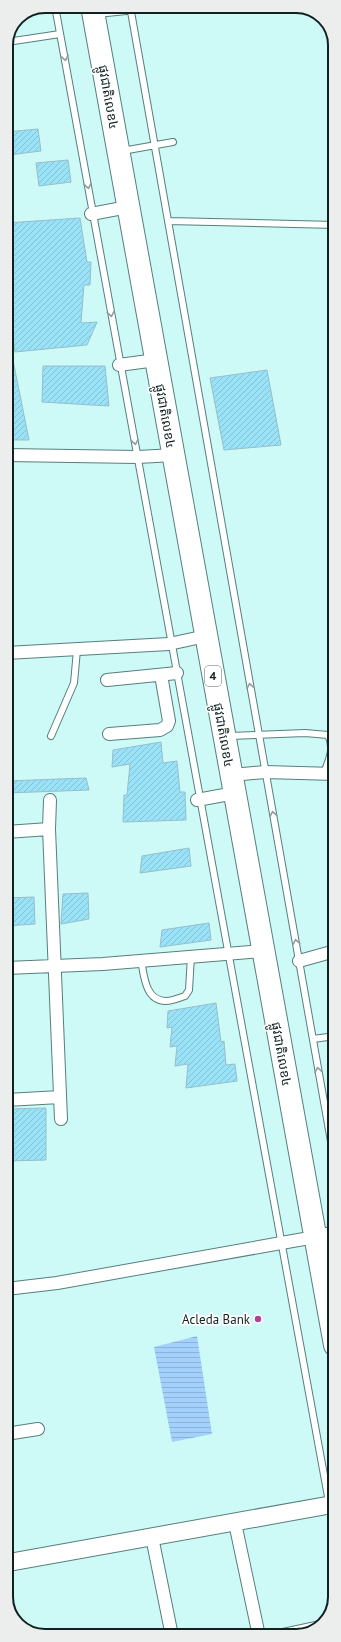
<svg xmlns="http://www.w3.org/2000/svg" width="341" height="1642" viewBox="0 0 341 1642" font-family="'PT Sans','Noto Sans Khmer',sans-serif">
	<defs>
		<pattern id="water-rules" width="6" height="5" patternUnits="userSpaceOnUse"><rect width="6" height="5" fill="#a4d0fc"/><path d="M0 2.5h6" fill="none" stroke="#8cb2d8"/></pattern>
		<pattern id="building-hatch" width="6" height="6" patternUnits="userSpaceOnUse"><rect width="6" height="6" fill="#9ae2f7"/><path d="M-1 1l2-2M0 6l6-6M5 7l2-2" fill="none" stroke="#84c2d3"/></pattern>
	</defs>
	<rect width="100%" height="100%" fill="#cdfaf6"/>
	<path fill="url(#water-rules)" d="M197 1336 212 1434 172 1442 154 1347Z"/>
	<path fill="url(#building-hatch)" stroke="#97becb" d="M38 129 41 151 9 155 6 132Z
		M68 160 71 182 39 186 36 163Z
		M80 218 87 262H91L90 285H84L81 323 97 322 87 345 15 352 11 322 8 323 6 305V223Z
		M11 350 29 440H6V351Z
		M43 366H105L109 406 42 402Z
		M267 370 281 445 224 450 210 378Z
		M161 742 163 763 177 761 180 792H185L186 820 123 822 124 795H127L130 764 112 767 113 750Z
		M86 778 89 790 6 793V781Z
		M189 848 191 866 140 873 142 856Z
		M88 893 89 919 61 924 63 894Z
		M34 897 35 924 6 926V898Z
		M209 923 211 940 160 947 162 930Z
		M216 1003 221 1042 224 1041 226 1065 235 1064 237 1081 186 1088 188 1064 175 1066 177 1046 170 1047 172 1027 167 1028 168 1011Z
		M46 1108V1160L6 1161V1109Z"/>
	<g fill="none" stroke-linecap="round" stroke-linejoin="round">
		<defs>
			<path id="lane" d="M55 6 335 1535
				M130 6 335 1164
				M97 14 175 6
				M7 42 60 34
				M122 151 173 142
				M168 221 335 225
				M51 736 74 683 77 650
				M229 736 305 733 328 735C335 749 329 759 324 773
				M141 960C144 975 145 1001 166 1001 172 1001 179 998 185 996L189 990 191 956
				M313 1039 335 1036
				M264 1636 325 1623"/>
			<path id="street" d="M91 214 128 207
				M119 365 156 360
				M6 455 138 457 174 455
				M6 653 169 644 206 636
				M107 680 177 673
				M109 734 160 730 167 726 169 721 161 675
				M232 775 265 772 335 774
				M50 800 49 829 61 1119
				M197 800 235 793
				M6 832 49 829
				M299 961 335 951
				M6 968 103 964 263 951
				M6 1100 60 1097
				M6 1289 57 1283 315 1237 335 1232
				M6 1434 38 1429
				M235 1523 259 1636
				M152 1537 172 1636"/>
			<path id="secondary" d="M6 1563 335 1504"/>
			<path id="highway" d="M92 6 335 1345"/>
		</defs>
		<use href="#lane" stroke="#567f7c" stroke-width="8"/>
		<use href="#street" stroke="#567f7c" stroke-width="14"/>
		<use href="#secondary" stroke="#567f7c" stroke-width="19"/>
		<use href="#highway" stroke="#567f7c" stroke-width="24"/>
		<use href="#lane" stroke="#fff" stroke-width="6"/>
		<use href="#street" stroke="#fff" stroke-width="12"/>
		<use href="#secondary" stroke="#fff" stroke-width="17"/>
		<use href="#highway" stroke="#fff" stroke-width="22"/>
	</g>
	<defs><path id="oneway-chevron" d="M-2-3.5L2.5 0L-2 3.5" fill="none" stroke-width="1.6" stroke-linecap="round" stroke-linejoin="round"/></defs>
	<g stroke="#939b9b">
		<use href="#oneway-chevron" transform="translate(65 58) rotate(80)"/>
		<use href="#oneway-chevron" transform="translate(88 186) rotate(80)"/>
		<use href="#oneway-chevron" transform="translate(111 314) rotate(80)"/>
		<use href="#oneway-chevron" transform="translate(135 442) rotate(80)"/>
		<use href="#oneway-chevron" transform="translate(250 686) rotate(-100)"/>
		<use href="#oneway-chevron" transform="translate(273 814) rotate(-100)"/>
		<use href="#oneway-chevron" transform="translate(296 942) rotate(-100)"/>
		<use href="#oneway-chevron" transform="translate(318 1070) rotate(-100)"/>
	</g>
	<circle fill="#b33f98" stroke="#fff" stroke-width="1.5" cx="258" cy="1319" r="4"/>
	<g text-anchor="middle" stroke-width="3.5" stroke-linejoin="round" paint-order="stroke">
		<rect fill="#fff" stroke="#586463" stroke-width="1" x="205" y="666" width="16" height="20" rx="3"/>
		<g font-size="12" font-weight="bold" fill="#102120">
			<text x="213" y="680">4</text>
		</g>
		<g font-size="13" fill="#102120" stroke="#fff">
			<text transform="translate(109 97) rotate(80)" y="5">ផ្លូវជាតិលេខ៤</text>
			<text transform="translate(166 416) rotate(80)" y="5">ផ្លូវជាតិលេខ៤</text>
			<text transform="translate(224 735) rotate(80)" y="5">ផ្លូវជាតិលេខ៤</text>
			<text transform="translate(282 1054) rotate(80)" y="5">ផ្លូវជាតិលេខ៤</text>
		</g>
		<g font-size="13" fill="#102120" stroke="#fff" text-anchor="end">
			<text x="250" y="1324">Acleda Bank</text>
		</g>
	</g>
	<path d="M0 0H341V1642H0ZM45 13H296A32 32 0 0 1 328 45V1597A32 32 0 0 1 296 1629H45A32 32 0 0 1 13 1597V45A32 32 0 0 1 45 13Z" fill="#eceded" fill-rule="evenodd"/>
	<path fill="none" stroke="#102120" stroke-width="2" d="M45 13H296A32 32 0 0 1 328 45V1597A32 32 0 0 1 296 1629H45A32 32 0 0 1 13 1597V45A32 32 0 0 1 45 13Z"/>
</svg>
